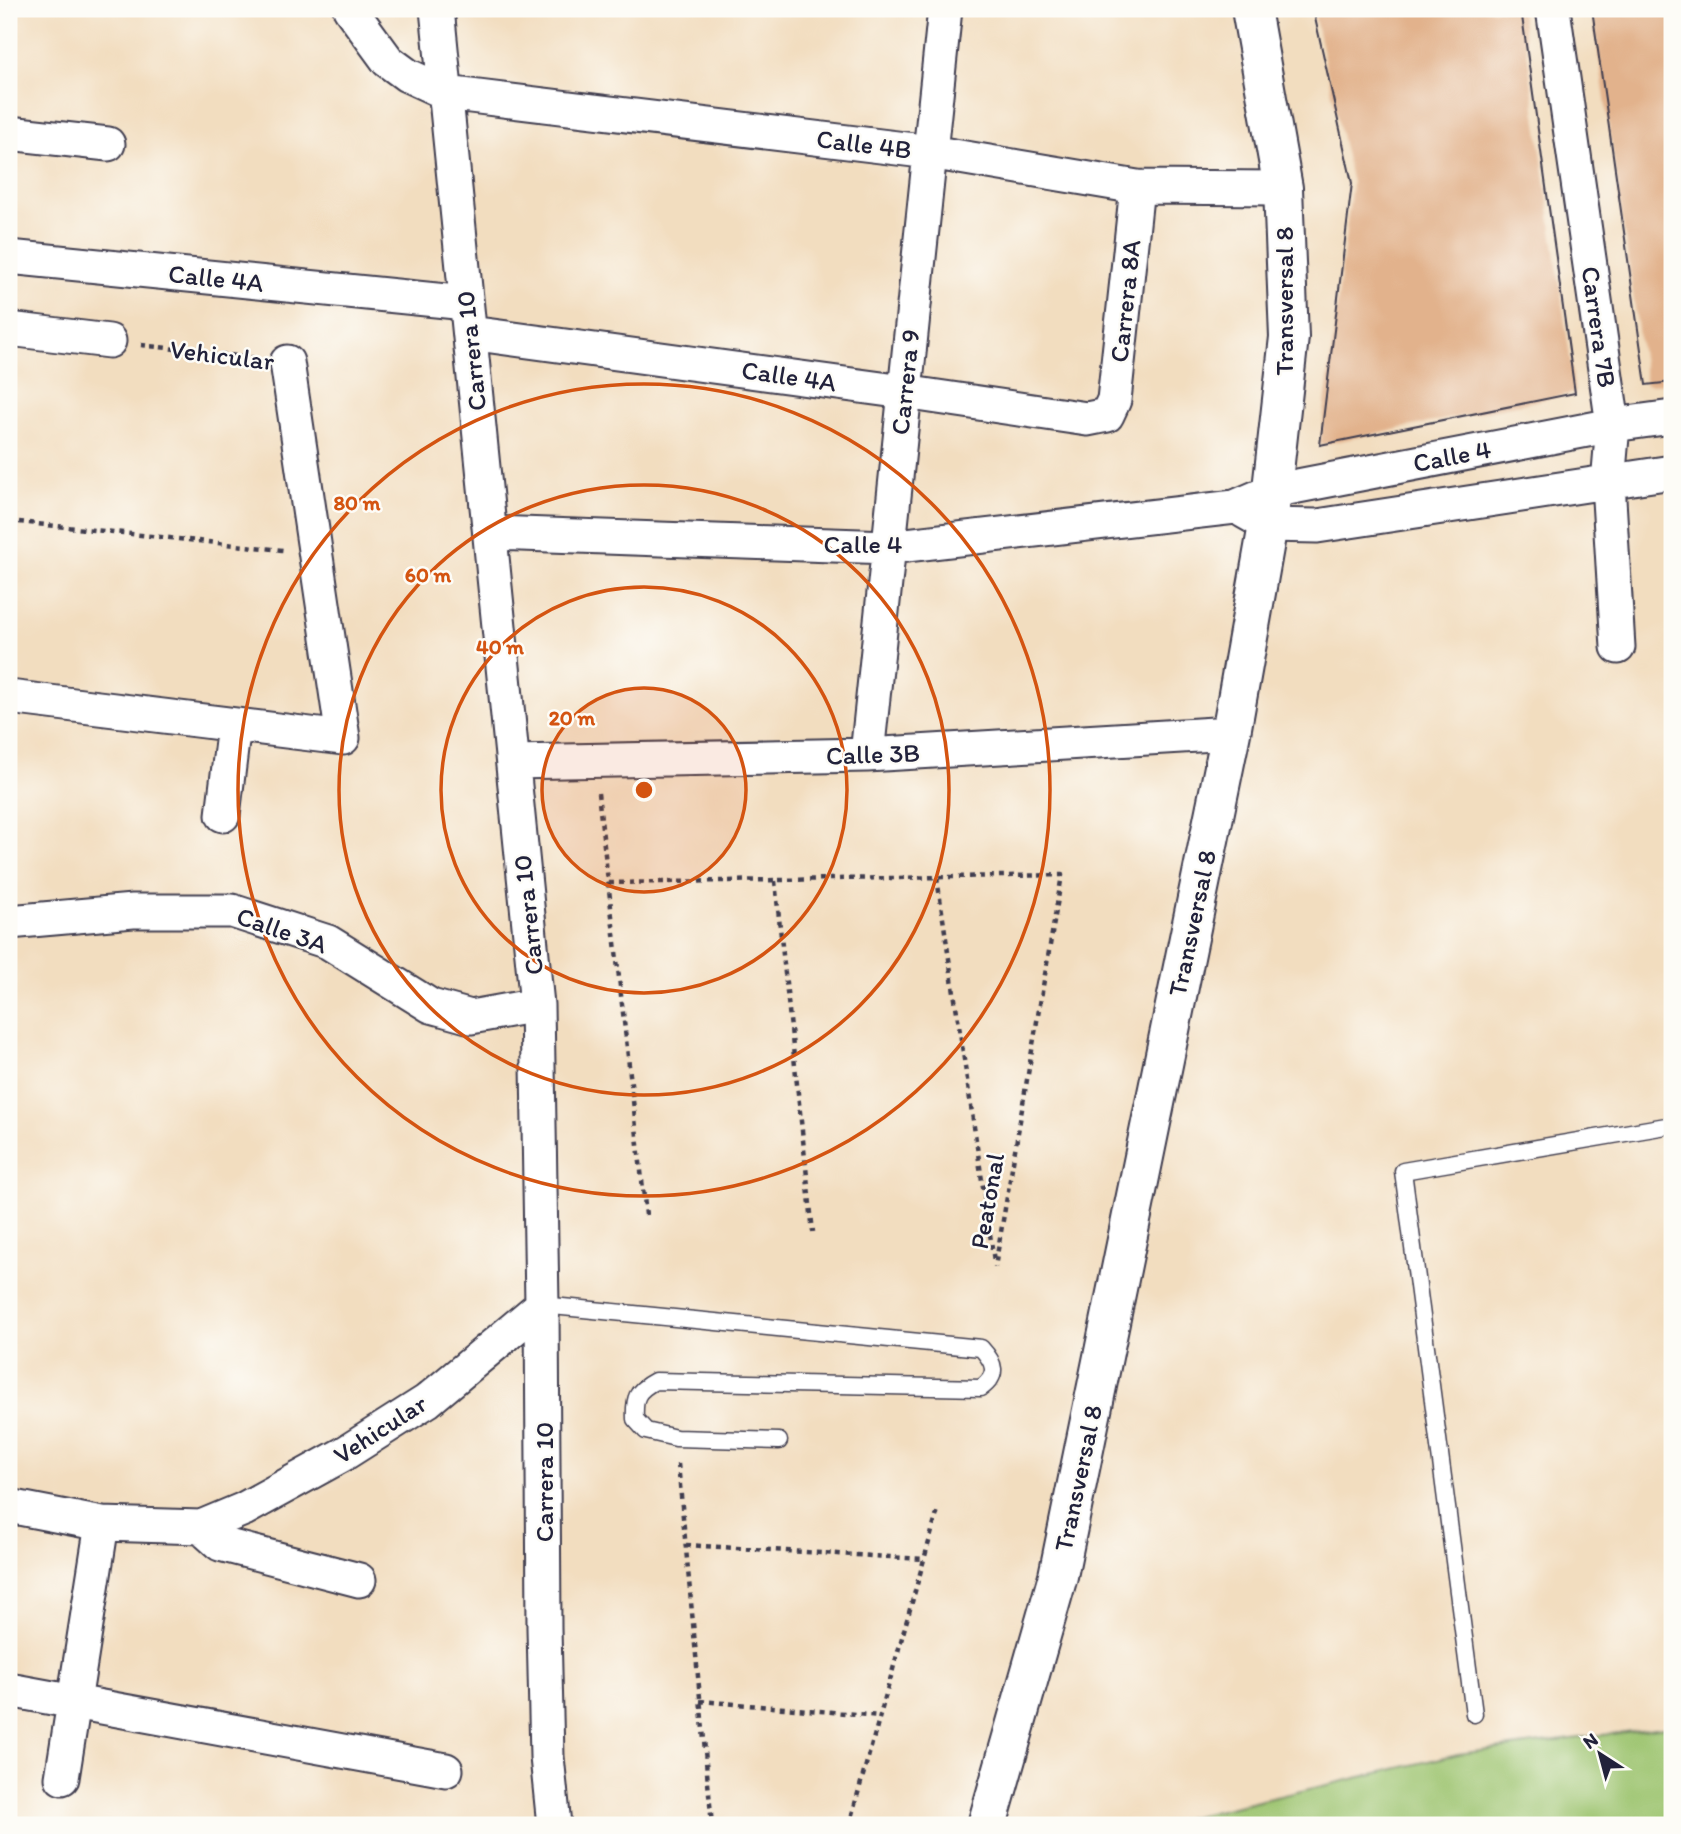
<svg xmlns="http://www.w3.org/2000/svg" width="1681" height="1834" viewBox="0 0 1681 1834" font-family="Itim,sans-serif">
	<rect width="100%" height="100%" fill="#fdfcf7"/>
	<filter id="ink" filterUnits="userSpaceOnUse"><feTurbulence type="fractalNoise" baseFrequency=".0143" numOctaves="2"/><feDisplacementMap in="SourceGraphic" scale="14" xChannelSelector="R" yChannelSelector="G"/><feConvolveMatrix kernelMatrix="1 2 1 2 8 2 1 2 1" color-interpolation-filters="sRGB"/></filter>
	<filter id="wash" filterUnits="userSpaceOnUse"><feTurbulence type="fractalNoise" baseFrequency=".00686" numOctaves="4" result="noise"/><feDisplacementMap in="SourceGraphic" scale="28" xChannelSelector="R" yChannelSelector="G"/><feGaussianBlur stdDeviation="1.57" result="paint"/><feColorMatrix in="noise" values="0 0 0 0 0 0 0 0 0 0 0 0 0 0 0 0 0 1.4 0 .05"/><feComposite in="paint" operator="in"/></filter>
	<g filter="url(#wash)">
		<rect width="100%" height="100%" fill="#f2ddbf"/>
		<path fill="#9dc470" stroke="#607356" stroke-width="2" d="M1672 1726V1825H1157L1458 1754Z"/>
		<g id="blocks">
			<path fill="#e2b28c" d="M1313 9H1521L1575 393 1320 445 1352 183Z
				M1592 9H1672V382L1646 385Z"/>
		</g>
	</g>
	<g filter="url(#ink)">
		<use href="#blocks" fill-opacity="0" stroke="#413e4f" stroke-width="2"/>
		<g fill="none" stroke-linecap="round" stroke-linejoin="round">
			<defs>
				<path id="service" d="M542 1305 981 1348C995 1363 999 1375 981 1388L655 1381C636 1391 634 1398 635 1419L646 1431 676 1438 779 1441
					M1474 1714 1403 1171 1672 1125"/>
				<path id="minor" d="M350 9 388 61 407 75 446 93 930 152 1137 187 1283 188
					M437 9 537 1005 542 1305 544 1628 547 1757 554 1825
					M1553 9 1613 425 1608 483 1618 647
					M9 133 108 144
					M9 257 466 303
					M9 329 109 341
					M470 333 904 392 1087 419 1107 415 1114 400 1137 187
					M1245 512 1268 525 1317 526 1672 472
					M490 533 889 547 1235 507 1272 491 1613 425 1672 417
					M9 697 343 738 287 362
					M867 755 945 9
					M513 762 867 755 1231 733
					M223 815 234 725
					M9 922 133 911H232L328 942 431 1006 471 1017 537 1005
					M9 1506 102 1524 201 1527 244 1509 342 1455 427 1401 542 1305
					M201 1527 220 1544 359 1580
					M9 1690 446 1770
					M62 1778 102 1524"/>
				<path id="tertiary" d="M987 1825 1058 1576 1231 733 1268 525 1289 337 1283 188 1251 9"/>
			</defs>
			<use href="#service" stroke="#413e4f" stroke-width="19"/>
			<use href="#minor" stroke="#413e4f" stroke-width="37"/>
			<use href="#tertiary" stroke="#413e4f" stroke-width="42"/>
			<path stroke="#413e4f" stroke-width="4.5" stroke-dasharray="5 5" stroke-linecap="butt" d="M141 345 254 358
				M9 521 283 550
				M598 793 646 1215
				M937 878 994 1261
				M775 881 813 1232
				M609 883 1062 875 995 1267
				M678 1464 712 1825
				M686 1545 923 1559
				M700 1701 880 1716
				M849 1825 938 1510"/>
			<use href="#service" stroke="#fff" stroke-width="16"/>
			<use href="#minor" stroke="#fff" stroke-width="33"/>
			<use href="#tertiary" stroke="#fff" stroke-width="38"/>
		</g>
	</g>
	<circle cx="644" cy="790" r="102" fill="#d45411" fill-opacity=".12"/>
	<g fill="none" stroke="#d45411" stroke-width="3.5">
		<circle cx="644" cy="790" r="102"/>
		<circle cx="644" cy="790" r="203"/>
		<circle cx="644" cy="790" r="305"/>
		<circle cx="644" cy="790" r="406"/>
	</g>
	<g text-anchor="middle" stroke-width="5" stroke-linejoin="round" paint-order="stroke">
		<g font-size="26" fill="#22223b" stroke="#fdfcf7">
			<text transform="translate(864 144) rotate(7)" y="9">Calle 4B</text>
			<text transform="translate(216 278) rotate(6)" y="9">Calle 4A</text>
			<text transform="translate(1125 301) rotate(-84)" y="9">Carrera 8A</text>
			<text transform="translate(1284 301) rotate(-90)" y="9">Transversal 8</text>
			<text transform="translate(1599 327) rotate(82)" y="9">Carrera 7B</text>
			<text transform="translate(471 351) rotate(-96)" y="9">Carrera 10</text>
			<text transform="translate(222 355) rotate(7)" y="9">Vehicular</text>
			<text transform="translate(789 376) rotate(8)" y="9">Calle 4A</text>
			<text transform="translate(905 382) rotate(-84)" y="9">Carrera 9</text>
			<text transform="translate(1452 456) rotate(-11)" y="9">Calle 4</text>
			<text x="863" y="553">Calle 4</text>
			<text transform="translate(873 754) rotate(-2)" y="9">Calle 3B</text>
			<text transform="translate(528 915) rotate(-96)" y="9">Carrera 10</text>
			<text transform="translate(1192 923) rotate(-78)" y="9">Transversal 8</text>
			<text transform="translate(282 930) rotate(19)" y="9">Calle 3A</text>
			<text transform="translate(987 1201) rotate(-80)" y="9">Peatonal</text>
			<text transform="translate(380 1429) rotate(-33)" y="9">Vehicular</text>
			<text transform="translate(1078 1478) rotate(-78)" y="9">Transversal 8</text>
			<text transform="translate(544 1482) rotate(-90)" y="9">Carrera 10</text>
		</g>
	</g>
	<circle cx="644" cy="790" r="10" fill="#d45411" stroke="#fdfcf7" stroke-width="3.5"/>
	<g font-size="21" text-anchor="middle" font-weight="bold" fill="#d45411" stroke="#fdfcf7" stroke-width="5" stroke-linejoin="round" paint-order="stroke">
		<text x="357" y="510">80 m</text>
		<text x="428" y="582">60 m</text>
		<text x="500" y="654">40 m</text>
		<text x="572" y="725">20 m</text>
	</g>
	<rect width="1681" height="1834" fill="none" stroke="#fdfcf7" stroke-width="35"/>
	<g transform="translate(1600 1754) rotate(324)" stroke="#fdfcf7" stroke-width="5" paint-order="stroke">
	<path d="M0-5L12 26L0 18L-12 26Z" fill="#22223b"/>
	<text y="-10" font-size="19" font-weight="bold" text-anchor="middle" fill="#22223b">N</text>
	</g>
</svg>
